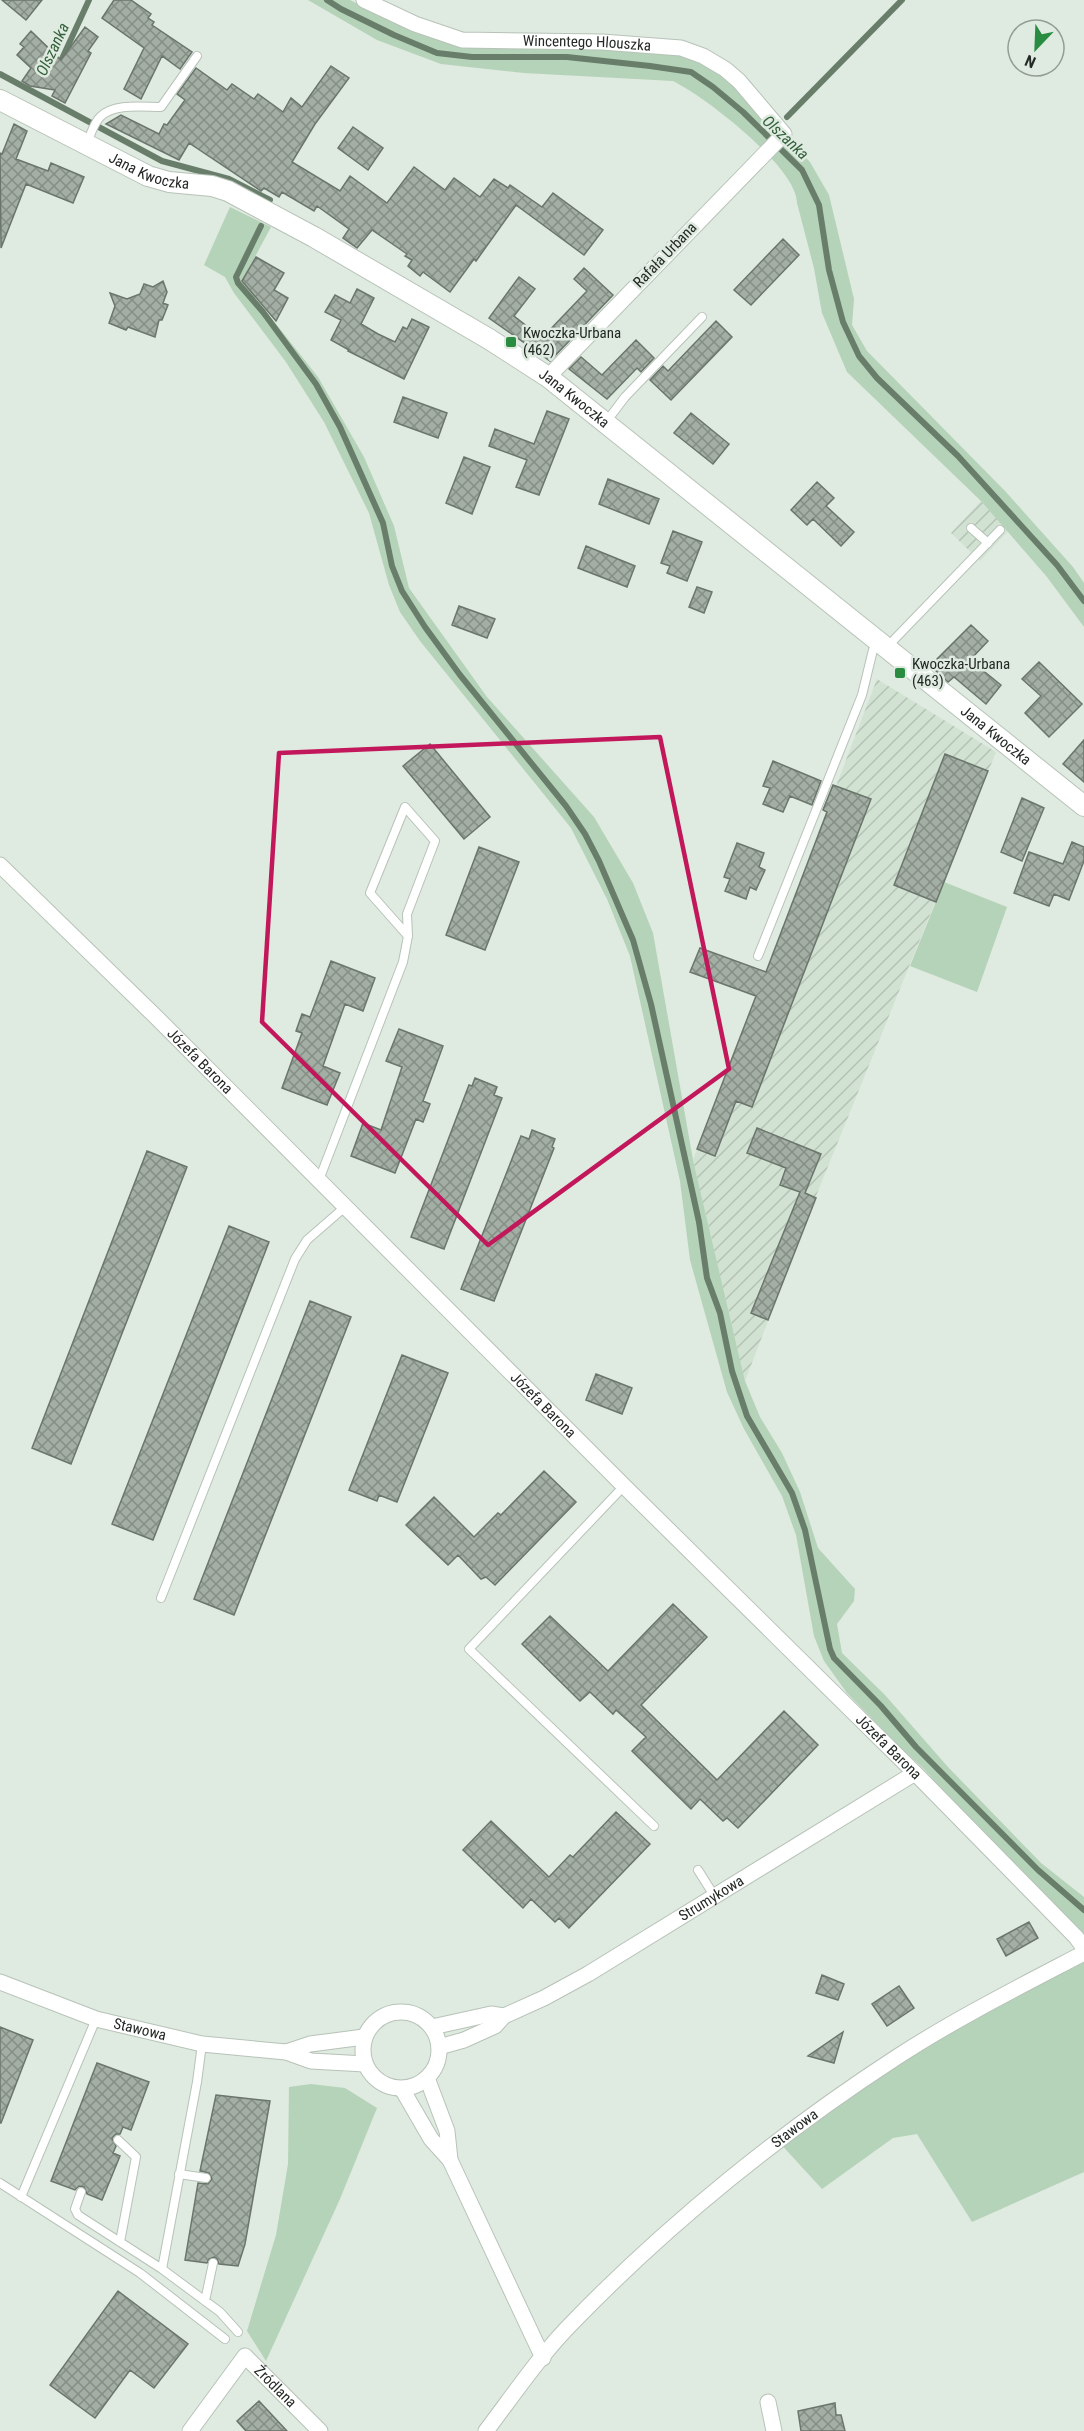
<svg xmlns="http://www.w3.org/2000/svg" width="1084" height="2431" viewBox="0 0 1084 2431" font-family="'Roboto Condensed',sans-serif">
	<defs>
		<pattern id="industrial-furrows" width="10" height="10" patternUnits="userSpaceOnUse" patternTransform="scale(1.5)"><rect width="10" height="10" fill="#d1e2d2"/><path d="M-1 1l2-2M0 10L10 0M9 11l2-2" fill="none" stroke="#b3c2b4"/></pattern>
		<pattern id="building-cross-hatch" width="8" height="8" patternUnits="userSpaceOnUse" patternTransform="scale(1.5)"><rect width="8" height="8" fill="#a3aea4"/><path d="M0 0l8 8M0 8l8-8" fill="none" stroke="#858e85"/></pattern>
	</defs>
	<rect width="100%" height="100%" fill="#dfeae0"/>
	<path fill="url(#industrial-furrows)" d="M981 501 1008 531 980 561 951 533Z
		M877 679 996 752 816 1196 745 1381 693 1160Z"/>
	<path fill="#b5d3b8" d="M308 0H350L412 31 703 56 784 134 810 162 829 195 854 299 852 325 867 351 1005 491 1073 567 1084 583V627L1047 577 981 501 847 372 822 313 814 268 797 203C797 167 704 96 673 81L524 73 441 64 377 40Z
		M230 207 271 227 242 281 318 377 364 457 394 526 409 588 487 697 594 817 633 883 653 933 693 1160 745 1381 760 1417 782 1453 800 1492 818 1548 855 1589 854 1601 837 1624 842 1653 885 1695 947 1766 1041 1863 1084 1897V1948L1007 1864 923 1768 902 1749 847 1693 824 1661 814 1636 796 1535 782 1496 744 1429 727 1392 690 1260 680 1181 630 956 607 899 571 828 420 641 400 612 389 585 369 513 324 422 286 362 234 293 225 277 204 265Z
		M944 882 1007 907 977 992 910 966Z
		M1084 1953V2172L972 2222 917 2134 893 2138 822 2189 778 2141 806 2119Z
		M311 2084 345 2088 377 2108 340 2199 266 2361 247 2331 276 2235 288 2164 289 2087Z"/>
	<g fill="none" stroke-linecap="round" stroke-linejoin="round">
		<path stroke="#687e6a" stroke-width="6" d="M327 0 341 9 394 35 437 53 472 57H567L650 66 691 72 713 87 743 112 802 170 819 205 829 270 843 322 859 356 877 378 958 456 1057 565 1084 601
			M60 63 89 0
			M0 74 162 161 229 179 270 200
			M787 117 902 0
			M261 226 236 277 238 283 263 312 316 384 340 427 383 523 392 566 402 591 425 627 460 675 566 806 585 834 599 861 633 940 651 1004 699 1222 707 1278 720 1313 732 1371 747 1416 792 1493 805 1530 830 1649 834 1658 881 1706 916 1747 1038 1870 1084 1910"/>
	</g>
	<path fill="url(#building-cross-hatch)" stroke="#6a756b" stroke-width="1.5" d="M2 0H42L26 20Z
		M114 0H131L151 14 148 18 154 22 152 25 192 52 180 69 162 56 141 99 124 89 144 48 102 18Z
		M85 27 98 37 88 51 91 53 65 103 52 96 55 90 30 86 22 81 31 68 17 55 24 47 20 44 31 31 61 60Z
		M331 66 349 78 315 124 292 162 340 191 350 176 387 203 414 167 445 190 454 178 480 197 494 179 508 188 510 185 542 207 553 193 603 230 584 255 516 205 476 261 474 259 450 292 423 272 420 276 408 266 412 260 405 256 407 254 372 230 357 248 343 238 349 229 317 206 314 211 282 192 279 197 264 188 261 191 189 143 179 160 106 124 121 115 159 134 164 124 167 125 185 100 177 94 196 68 227 90 232 84 254 99 258 94 283 112 291 98 302 107Z
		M14 124 27 131 16 159 48 171 51 163 84 177 73 203 26 184 1 248 0 153 2 154Z
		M353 127 383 148 368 170 338 148Z
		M783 239 799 255 751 305 734 290Z
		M256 257 284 273 274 290 288 298 276 321 242 281Z
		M584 268 613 295 550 361 489 318 519 277 535 289 514 316 542 338 587 291 574 279Z
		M163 281 167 292 163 303 168 305 162 320H159L155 337 128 327 126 330 109 323 115 306 110 293 127 299 140 294 144 284 153 287Z
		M357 289 374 298 361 324 378 334 395 342 403 327 407 329 412 319 429 327 404 379 348 351 349 350 331 340 341 320 325 312 335 295 350 303Z
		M716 321 732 337 671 400 650 380 663 366 668 371Z
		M636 340 654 358 641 372 637 368 607 399 569 369 581 357 602 375Z
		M403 397 447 413 438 438 394 422Z
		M547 411 569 419 539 495 516 487 527 460 489 446 495 429 534 444Z
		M691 413 729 444 713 464 674 433Z
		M464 457 490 467 472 514 446 503Z
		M608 479 659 499 649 524 599 504Z
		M817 482 834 498 826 506 854 532 841 546 813 519 807 525 791 510Z
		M673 531 702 542 687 581 667 573 670 566 661 563Z
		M586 546 635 566 627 587 578 568Z
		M697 587 712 592 704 613 689 607Z
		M459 606 495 619 487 638 452 625Z
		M971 625 988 641 970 660 1001 685 986 704 954 677 948 682 935 670 941 663 937 659Z
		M1039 662 1082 704 1049 737 1025 713 1041 696 1022 679Z
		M1084 740V782L1063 764Z
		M430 744 490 817 464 839 403 766Z
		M945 754 988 771 936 902 894 885Z
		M773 761 821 781 812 805 790 796 783 812 763 804 770 788 763 786Z
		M833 785 871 799 752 1107 736 1101 715 1156 697 1149 756 996 690 972 700 948 766 972 827 812 823 810Z
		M1022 798 1044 808 1022 861 1001 852Z
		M1072 842 1084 847V861L1069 900 1054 894 1049 906 1014 893 1029 852 1063 864Z
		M737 843 764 853 759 867 765 870 756 890 750 887 746 899 725 891 730 879 724 877Z
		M479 847 519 862 485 950 446 935Z
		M331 961 375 978 363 1011 345 1004 323 1066 340 1073 327 1105 282 1088 302 1033 296 1031 302 1014 310 1017Z
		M399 1029 443 1046 423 1101 430 1104 423 1122 416 1119 395 1173 351 1156 363 1123 381 1130 402 1067 386 1061Z
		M475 1078 497 1087 494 1095 502 1098 444 1249 411 1237 469 1085 472 1086Z
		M757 1128 821 1154 805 1193 816 1198 768 1320 751 1313 800 1192 780 1185 786 1168 747 1153Z
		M532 1130 555 1139 552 1147 554 1148 494 1301 461 1289 521 1136 529 1139Z
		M147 1151 187 1167 71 1464 32 1448Z
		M229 1226 269 1242 153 1540 112 1524Z
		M310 1301 351 1317 234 1615 194 1599Z
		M402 1355 448 1373 397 1502 379 1495 377 1501 349 1490Z
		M596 1374 632 1388 622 1414 586 1400Z
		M544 1471 576 1502 495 1585 486 1577 481 1579 458 1555 448 1565 406 1525 434 1497 474 1537 498 1513 501 1515Z
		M673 1604 707 1637 641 1705 717 1780 784 1711 818 1745 738 1828 727 1818 723 1821 700 1799 691 1809 632 1751 646 1737 616 1710 613 1714 590 1692 580 1701 522 1644 550 1616 608 1671Z
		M616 1812 650 1844 569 1928 559 1918 555 1922 531 1899 523 1908 463 1850 491 1821 549 1877 570 1855 573 1857Z
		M1029 1922 1038 1938 1006 1956 997 1939Z
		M822 1975 844 1984 838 2000 816 1993Z
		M899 1986 914 2008 887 2026 872 2004Z
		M0 2027 33 2040 1 2123H0Z
		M843 2032 834 2063 808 2056Z
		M97 2063 149 2082 131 2130 123 2127 120 2134H116L112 2138 116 2146 113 2153 120 2156 102 2200 87 2194 84 2187 79 2186 75 2190 51 2181Z
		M216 2095 270 2101 245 2244 238 2266 219 2264 217 2259 214 2257 209 2259 207 2263 185 2260 198 2183 208 2184 212 2179 209 2173 200 2171Z
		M118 2291 188 2344 154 2388 130 2370 95 2418 50 2385Z
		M259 2401 287 2431H246L237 2421Z
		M835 2403 836 2415H841L845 2431H801L798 2411Z"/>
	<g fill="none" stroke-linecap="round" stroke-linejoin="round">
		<defs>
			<path id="service" d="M87 143C90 136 94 123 100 117 114 103 142 107 161 107L197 56
				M606 422 625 397 702 317
				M971 528 988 543
				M886 648 1000 530
				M758 956 862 695 873 650 878 643
				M319 1180 403 962 408 936 407 914 435 841 405 807 370 893 408 936
				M624 1486 469 1649 654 1826
				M161 1598 295 1259 307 1240 345 1207
				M698 1870 715 1897
				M202 2044 197 2082 162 2269 220 2312 238 2332
				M118 2140 136 2157 120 2242
				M179 2174 206 2178
				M0 2183 140 2273 225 2339
				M81 2192 75 2209 78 2215 162 2269
				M21 2197 96 2019
				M205 2301 213 2263"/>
			<g id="minor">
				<path id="s1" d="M364 0 415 24 462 40 602 42 681 48 703 56 725 69 739 81 784 134 548 377"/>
				<path id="s2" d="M0 865 153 1014 624 1486 915 1773 1076 1937 1084 1948"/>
				<path id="s3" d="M0 1982 96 2019 202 2044 286 2052 311 2061 365 2064"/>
				<circle cx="401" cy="2050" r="38"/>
				<path d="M432 2027 491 2014 504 2016"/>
				<path id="s4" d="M439 2047 464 2040 495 2026 504 2016 544 1998 588 1974 915 1773"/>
				<path d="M286 2052 310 2044 364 2037"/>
				<path d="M427 2078 447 2131 450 2160"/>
				<path d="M402 2089 431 2139 450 2160 543 2358"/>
				<path d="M768 2402 774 2431"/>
				<path id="s5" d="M190 2431 245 2356 320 2431"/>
				<path id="s6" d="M486 2431C514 2394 541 2354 574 2321 669 2223 783 2131 897 2057 957 2018 1021 1986 1084 1953"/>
			</g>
			<g id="tertiary">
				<path id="s7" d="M0 100 148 176 169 182 212 186 228 191 314 237 489 339 548 377 1084 806"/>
			</g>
		</defs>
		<use href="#service" stroke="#b7c3b8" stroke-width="10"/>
		<use href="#minor" stroke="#b7c3b8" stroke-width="17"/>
		<use href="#tertiary" stroke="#b7c3b8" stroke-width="22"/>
		<use href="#service" stroke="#fff" stroke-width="8"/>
		<use href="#minor" stroke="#fff" stroke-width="15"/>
		<use href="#tertiary" stroke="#fff" stroke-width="20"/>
	</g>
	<path fill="none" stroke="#c2185b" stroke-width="4.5" stroke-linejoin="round" d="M660 737 729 1069 488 1245 262 1022 279 753Z"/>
	<g fill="#298c41" stroke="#dfeae0" stroke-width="2">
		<rect x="505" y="336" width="12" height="12" rx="3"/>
		<rect x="894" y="667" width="12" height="12" rx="3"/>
	</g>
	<g text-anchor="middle" stroke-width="5" stroke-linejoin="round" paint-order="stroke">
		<g font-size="15" fill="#242925" stroke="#dfeae0">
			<text dy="5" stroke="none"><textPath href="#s1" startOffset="231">Wincentego Hlouszka</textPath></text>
			<text dy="5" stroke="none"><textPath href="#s7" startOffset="166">Jana Kwoczka</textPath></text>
			<text transform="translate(665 255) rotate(-46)" y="5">Rafała Urbana</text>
			<text dy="5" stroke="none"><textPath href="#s7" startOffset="652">Jana Kwoczka</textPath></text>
			<text dy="5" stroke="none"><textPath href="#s7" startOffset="1192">Jana Kwoczka</textPath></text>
			<text dy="5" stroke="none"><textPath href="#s2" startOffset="280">Józefa Barona</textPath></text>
			<text dy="5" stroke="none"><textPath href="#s2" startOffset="766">Józefa Barona</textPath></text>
			<text dy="5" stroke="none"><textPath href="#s2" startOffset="1252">Józefa Barona</textPath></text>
			<text dy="5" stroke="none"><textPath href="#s4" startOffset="312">Strumykowa</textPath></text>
			<text dy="5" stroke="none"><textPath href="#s3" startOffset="148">Stawowa</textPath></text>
			<text dy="5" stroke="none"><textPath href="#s6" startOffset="434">Stawowa</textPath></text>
			<text dy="5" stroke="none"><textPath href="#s5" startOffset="136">Źródlana</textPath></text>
		</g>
		<g font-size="15" fill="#242925" stroke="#dfeae0" text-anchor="start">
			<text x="523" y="338">Kwoczka-Urbana<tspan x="523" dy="17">(462)</tspan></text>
			<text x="912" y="669">Kwoczka-Urbana<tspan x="912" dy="17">(463)</tspan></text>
		</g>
		<g font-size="16" font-style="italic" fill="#33613b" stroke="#dfeae0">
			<text transform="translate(52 49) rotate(-65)" y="6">Olszanka</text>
			<text transform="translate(786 137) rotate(43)" y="6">Olszanka</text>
		</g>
	</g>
	<g transform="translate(1036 48) rotate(203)"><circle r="28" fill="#dfeae0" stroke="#949d95" stroke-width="1.5"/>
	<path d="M0-4.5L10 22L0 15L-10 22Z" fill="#298c41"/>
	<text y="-9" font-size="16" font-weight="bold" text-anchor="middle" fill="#242925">N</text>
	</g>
</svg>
